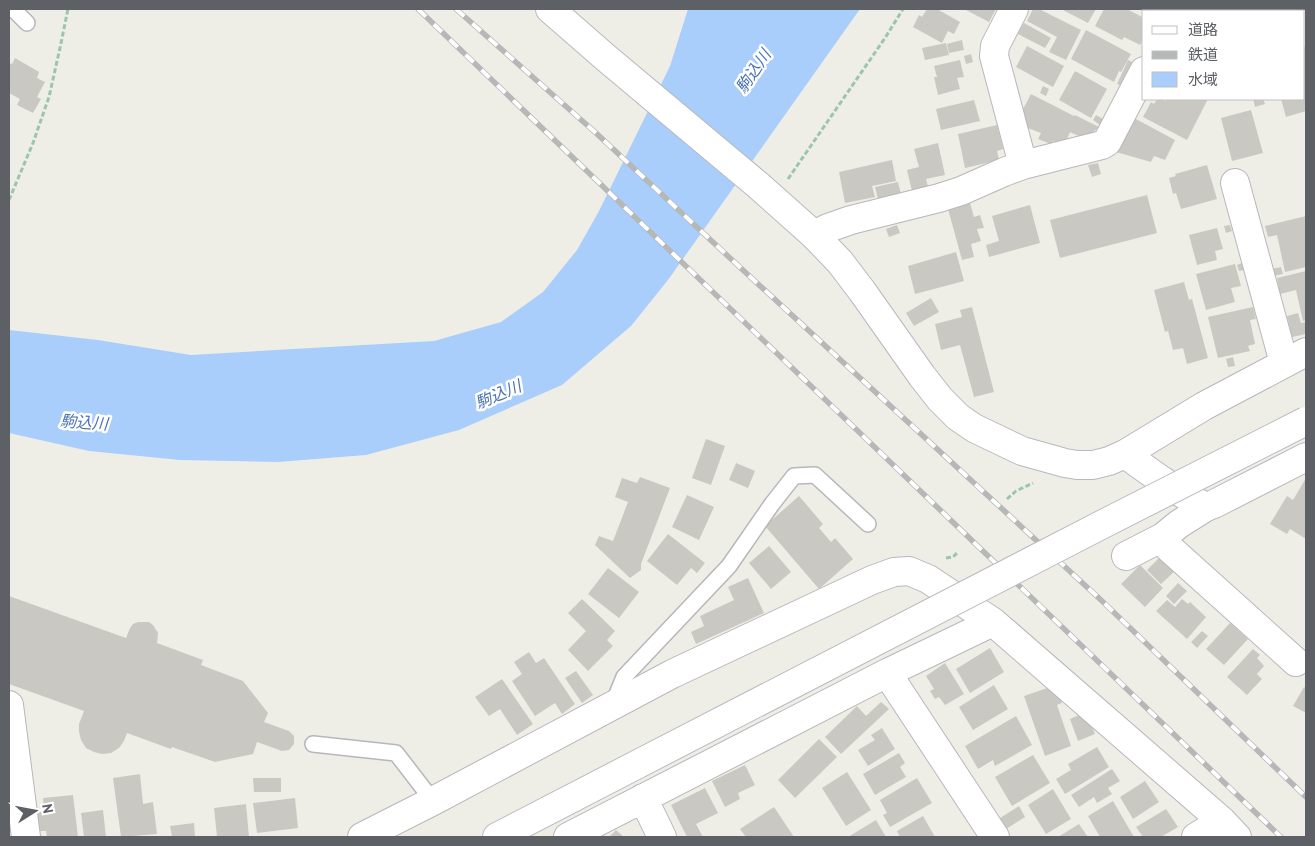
<svg xmlns="http://www.w3.org/2000/svg" width="1315" height="846" viewBox="0 0 1315 846" font-family="'PT Sans','Noto Sans JP',sans-serif">
	<rect width="100%" height="100%" fill="#efeee6"/>
	<path fill="#aacefb" d="M688 9H860L668 280 631 326 562 385 459 430 366 455 278 462 180 460 89 451 9 433V330L98 340 191 355 434 341 501 322 543 292 577 250 599 211 670 66Z"/>
	<path fill="#cac8c2" d="M927 9H937L960 22 954 34 948 31 942 43 913 27 919 15 922 17Z
		M964 9H996L989 22Z
		M1033 9H1039L1081 30 1066 60 1049 52 1057 37 1027 21Z
		M1061 9H1096L1088 23Z
		M1104 9H1127L1144 18V38L1140 45 1124 37 1122 40 1095 26Z
		M1231 9H1252L1254 11H1226Z
		M1024 23 1051 38 1045 48 1018 34Z
		M1086 30 1131 54 1121 72 1119 71 1114 82 1071 59Z
		M962 40 964 50 949 53 947 44Z
		M946 43 949 55 925 60 922 48Z
		M1304 45 1306 52V111L1286 117 1281 99H1304Z
		M1027 46 1064 66 1053 87 1016 67Z
		M971 54 973 62 966 64 964 56Z
		M15 58 39 72 37 78 45 82 37 97 41 99 33 113 17 105 20 99 9 93V63L12 64Z
		M960 60 964 77 957 78 960 89 938 95 934 77H937L934 66Z
		M1128 60 1132 62 1120 85 1117 84Z
		M1075 71 1107 89 1091 118 1059 100Z
		M1043 86 1049 89 1046 96 1040 93Z
		M1031 94 1074 116 1075 115 1099 127 1085 139 1070 132 1064 146 1053 141 1051 144 1038 139 1041 133 1025 127 1022 111Z
		M1157 99H1160L1166 101 1167 99H1208L1187 140 1143 117 1151 102 1154 104Z
		M1253 99H1263L1265 104 1255 107Z
		M974 100 980 121 941 130 936 109Z
		M1251 110 1263 153 1232 161 1221 118Z
		M1096 115 1103 119 1100 125 1093 120Z
		M1134 118 1175 140 1165 160 1154 156 1151 162 1116 152Z
		M997 125 1003 149 997 151 999 160 965 168 958 134Z
		M938 143 945 175 926 179 928 187 912 191 907 170 919 167 914 149Z
		M892 160 896 181 872 186 875 197 845 203 839 172Z
		M1098 163 1101 174 1092 177 1088 165Z
		M1207 165 1217 199 1181 209 1176 193 1173 194 1169 178 1176 176 1175 174Z
		M898 182 901 194 878 199 875 187Z
		M1147 195 1157 233 1060 258 1050 220Z
		M970 203 974 217 980 215 984 228 977 229 981 241 971 244 974 257 962 260 948 209Z
		M1030 205 1040 243 989 257 986 245 999 241 992 216Z
		M1306 216V267L1285 272 1277 235 1268 237 1265 226Z
		M897 225 900 233 889 237 886 229Z
		M1230 225 1232 231 1226 233 1224 226Z
		M1217 228 1223 249 1215 251 1217 260 1197 265 1189 235Z
		M956 252 964 281 915 294 908 266Z
		M1242 263 1244 270 1239 271 1237 265Z
		M1235 264 1241 286 1231 288 1235 302 1206 310 1196 274Z
		M1281 267 1283 274 1273 276 1272 269Z
		M1306 271V320L1303 321 1296 290 1280 294 1277 278Z
		M1184 282 1189 300 1192 299 1208 358 1187 364 1183 348 1173 350 1168 331 1165 332 1154 290Z
		M931 298 939 312 914 326 906 313Z
		M972 307 994 392 974 397 960 345 941 350 935 324 962 317 960 310Z
		M1253 307 1256 319 1250 320 1255 344 1248 346 1250 351 1218 358 1208 317Z
		M1298 313 1301 323 1306 322V334L1292 337 1287 316Z
		M1233 357 1235 366 1228 367 1226 359Z
		M706 439 725 446 711 485 692 478Z
		M736 463 755 471 748 488 729 480Z
		M640 477 670 488 641 564V570L630 578 595 545 599 536 613 541 628 502 615 497 622 478 637 483Z
		M1306 478V539L1290 529 1287 534 1270 524 1287 496 1293 500Z
		M687 495 714 507 699 540 672 527Z
		M799 496 823 524 819 528 831 542 835 538 853 559 819 589 765 526Z
		M668 534 705 563 697 573 691 568 677 585 647 561Z
		M769 546 791 572 771 589 749 563Z
		M1159 558 1174 572 1161 584 1147 570Z
		M1140 565 1163 588 1145 607 1121 584Z
		M608 568 639 592 619 618 588 594Z
		M748 578 764 613 696 644 691 632 704 626 700 616 734 600 728 587Z
		M1178 583 1187 591 1174 604 1166 596Z
		M9 596 126 638 130 628 133 624 138 622H149L153 625 158 633 157 643 203 660 201 665 243 681 268 713 264 722 289 731 294 736V744L289 750 282 751 257 742 253 754 215 762 172 747 171 749 127 733 124 741 119 748 111 753 102 754 94 752 86 748 81 740 79 732V724L84 711 9 684Z
		M582 599 615 631 607 640 613 646 588 671 568 650 586 631 568 613Z
		M1182 599 1188 604 1190 602 1206 617 1187 639 1156 611 1167 600 1175 607Z
		M1230 623 1248 639 1224 665 1206 649Z
		M1202 631 1208 636 1197 648 1191 642Z
		M990 648 1004 672 970 693 956 669Z
		M1253 649 1260 655 1257 658 1264 666 1257 674 1262 679 1247 695 1227 677Z
		M529 652 536 663 544 658 575 704 562 714 555 703 535 716 512 681 522 674 514 662Z
		M945 663 964 694 945 705 939 697 935 699 930 691 934 689 926 676Z
		M576 671 593 695 582 703 565 678Z
		M502 679 533 724 517 735 500 709 489 716 475 697Z
		M994 685 1008 709 973 730 959 707Z
		M1056 685 1062 703 1057 705 1071 746 1045 756 1024 696Z
		M1304 687 1306 689V713L1293 706Z
		M881 702 889 709 841 754 825 737 857 706 866 716Z
		M1086 712 1095 734 1078 741 1070 719Z
		M1016 716 1032 745 995 766 993 760 978 769 965 746Z
		M882 728 895 749 868 766 858 750 875 740 871 735Z
		M819 739 837 757 795 798 778 780Z
		M1097 747 1109 767 1065 794 1056 779 1071 770 1068 764Z
		M899 753 905 763 900 767 906 777 875 795 863 774Z
		M1033 755 1050 783 1012 806 995 777Z
		M745 765 755 785 738 793 740 799 725 807 712 781Z
		M1112 769 1120 781 1108 788 1112 794 1097 803 1094 797 1079 807 1071 795Z
		M847 772 871 810 846 826 822 788Z
		M140 774 143 804 153 802 157 834 121 837 113 778Z
		M253 778H281V792H254Z
		M917 778 932 803 890 827 883 815 887 813 880 800Z
		M1145 781 1159 802 1133 819 1120 797Z
		M705 788 718 813 696 824 703 837H687L671 805Z
		M1053 789 1071 819 1046 834 1028 805Z
		M73 795 78 837H47L46 831H37L35 809 44 808 43 798Z
		M295 798 298 828 257 833 253 803Z
		M1113 801 1134 837H1100L1088 816Z
		M246 804 249 837H217L214 808Z
		M1019 806 1025 817 1006 829 1000 818Z
		M774 807 794 837H746L740 829Z
		M1166 809 1178 827 1161 837H1143L1136 827Z
		M103 810 106 837H84L81 813Z
		M923 816 935 837H900L897 831Z
		M876 820 886 837H848Z
		M194 823 195 837H172L170 826Z
		M1079 824 1088 837H1058Z
		M616 830 624 837H609Z"/>
	<g fill="none" stroke-linecap="round" stroke-linejoin="round">
		<defs>
			<path id="lane" d="M13 9 27 23
				M613 704 624 677 729 566 772 504 794 476 815 475 868 524
				M313 744 396 753 433 801"/>
			<path id="street" d="M1014 9 995 46 994 56 1023 165
				M1174 11 1175 9
				M1235 183 1284 363
				M814 235 828 228 851 220 939 198 961 191 1004 172 1023 165 1102 145 1107 142 1144 71
				M1125 454 1204 406 1306 352
				M1163 537 1168 547 1296 662
				M1126 556 1163 537 1179 524 1206 507
				M887 673 995 837
				M9 705 26 837
				M643 798 662 837
				M362 837 433 801 672 674 872 580 894 572 909 571 928 579 993 622 1222 821 1237 837
				M568 837 887 673 993 622
				M1196 837 1222 821"/>
			<path id="secondary" d="M550 9 605 57 759 186 814 235 840 262 862 291 922 376 940 399 958 417 974 428 1022 451 1065 463 1077 465H1093L1109 461 1125 454C1151 473 1177 492 1206 507L1214 504 1306 457
				M497 837 638 764"/>
		</defs>
		<use href="#lane" stroke="#b6b7bc" stroke-width="18"/>
		<use href="#street" stroke="#b6b7bc" stroke-width="30"/>
		<use href="#secondary" stroke="#b7b9bf" stroke-width="30"/>
		<path stroke="#9dc5ad" stroke-width="3" stroke-dasharray="5 2.5" stroke-linecap="butt" d="M788 179 885 38 903 9
			M9 200 33 143 49 97 60 48 68 9
			M1007 499 1016 491 1033 483
			M946 558 953 557 958 552"/>
		<use href="#lane" stroke="#fff" stroke-width="15"/>
		<use href="#street" stroke="#fff" stroke-width="28"/>
		<use href="#secondary" stroke="#fff" stroke-width="28"/>
		<defs>
			<path id="rail" d="M418 9 1281 837
				M456 9 596 133 731 259 1101 600 1306 797"/>
		</defs>
		<use href="#rail" stroke="#b6b7b7" stroke-width="5.5"/>
		<use href="#rail" stroke="#fff" stroke-width="4" stroke-dasharray="11" stroke-linecap="butt"/>
		<defs>
			<path id="secondary-bridge" d="M638 764 1107 522 1306 421"/>
		</defs>
		<use href="#secondary-bridge" stroke="#b7b9bf" stroke-width="30" stroke-linecap="butt"/>
		<use href="#secondary-bridge" stroke="#fff" stroke-width="28"/>
	</g>
	<g text-anchor="middle" stroke-width="5" stroke-linejoin="round" paint-order="stroke">
		<g font-size="16" font-style="italic" fill="#4972b5" stroke="#fff">
			<text transform="translate(753 71) rotate(-56)" y="6">駒込川</text>
			<text transform="translate(498 394) rotate(-23)" y="6">駒込川</text>
			<text transform="translate(84 422) rotate(4)" y="6">駒込川</text>
		</g>
	</g>
	<rect width="1315" height="846" fill="none" stroke="#5d6065" stroke-width="20"/>
	<rect x="1142" y="10" width="162" height="90" fill="#ffffff" stroke="#bebfc1"/>
	<rect x="1152" y="26" width="25" height="8" fill="#ffffff" stroke="#bebfc1"/>
	<text x="1188" y="35" font-size="15" fill="#5d6065">道路</text>
	<rect x="1152" y="51" width="25" height="8" fill="#b6b7b7" stroke="#bebfc1"/>
	<text x="1188" y="60" font-size="15" fill="#5d6065">鉄道</text>
	<rect x="1152" y="72" width="25" height="15" fill="#aacefb" stroke="#bebfc1"/>
	<text x="1188" y="85" font-size="15" fill="#5d6065">水域</text>
	<g transform="translate(35 811) rotate(79)" stroke="#ffffff" stroke-width="4" paint-order="stroke">
	<path d="M0-4L9 19L0 12L-9 19Z" fill="#5d6065"/>
	<text y="-8" font-size="14" font-weight="bold" text-anchor="middle" fill="#5d6065">N</text>
	</g>
</svg>
